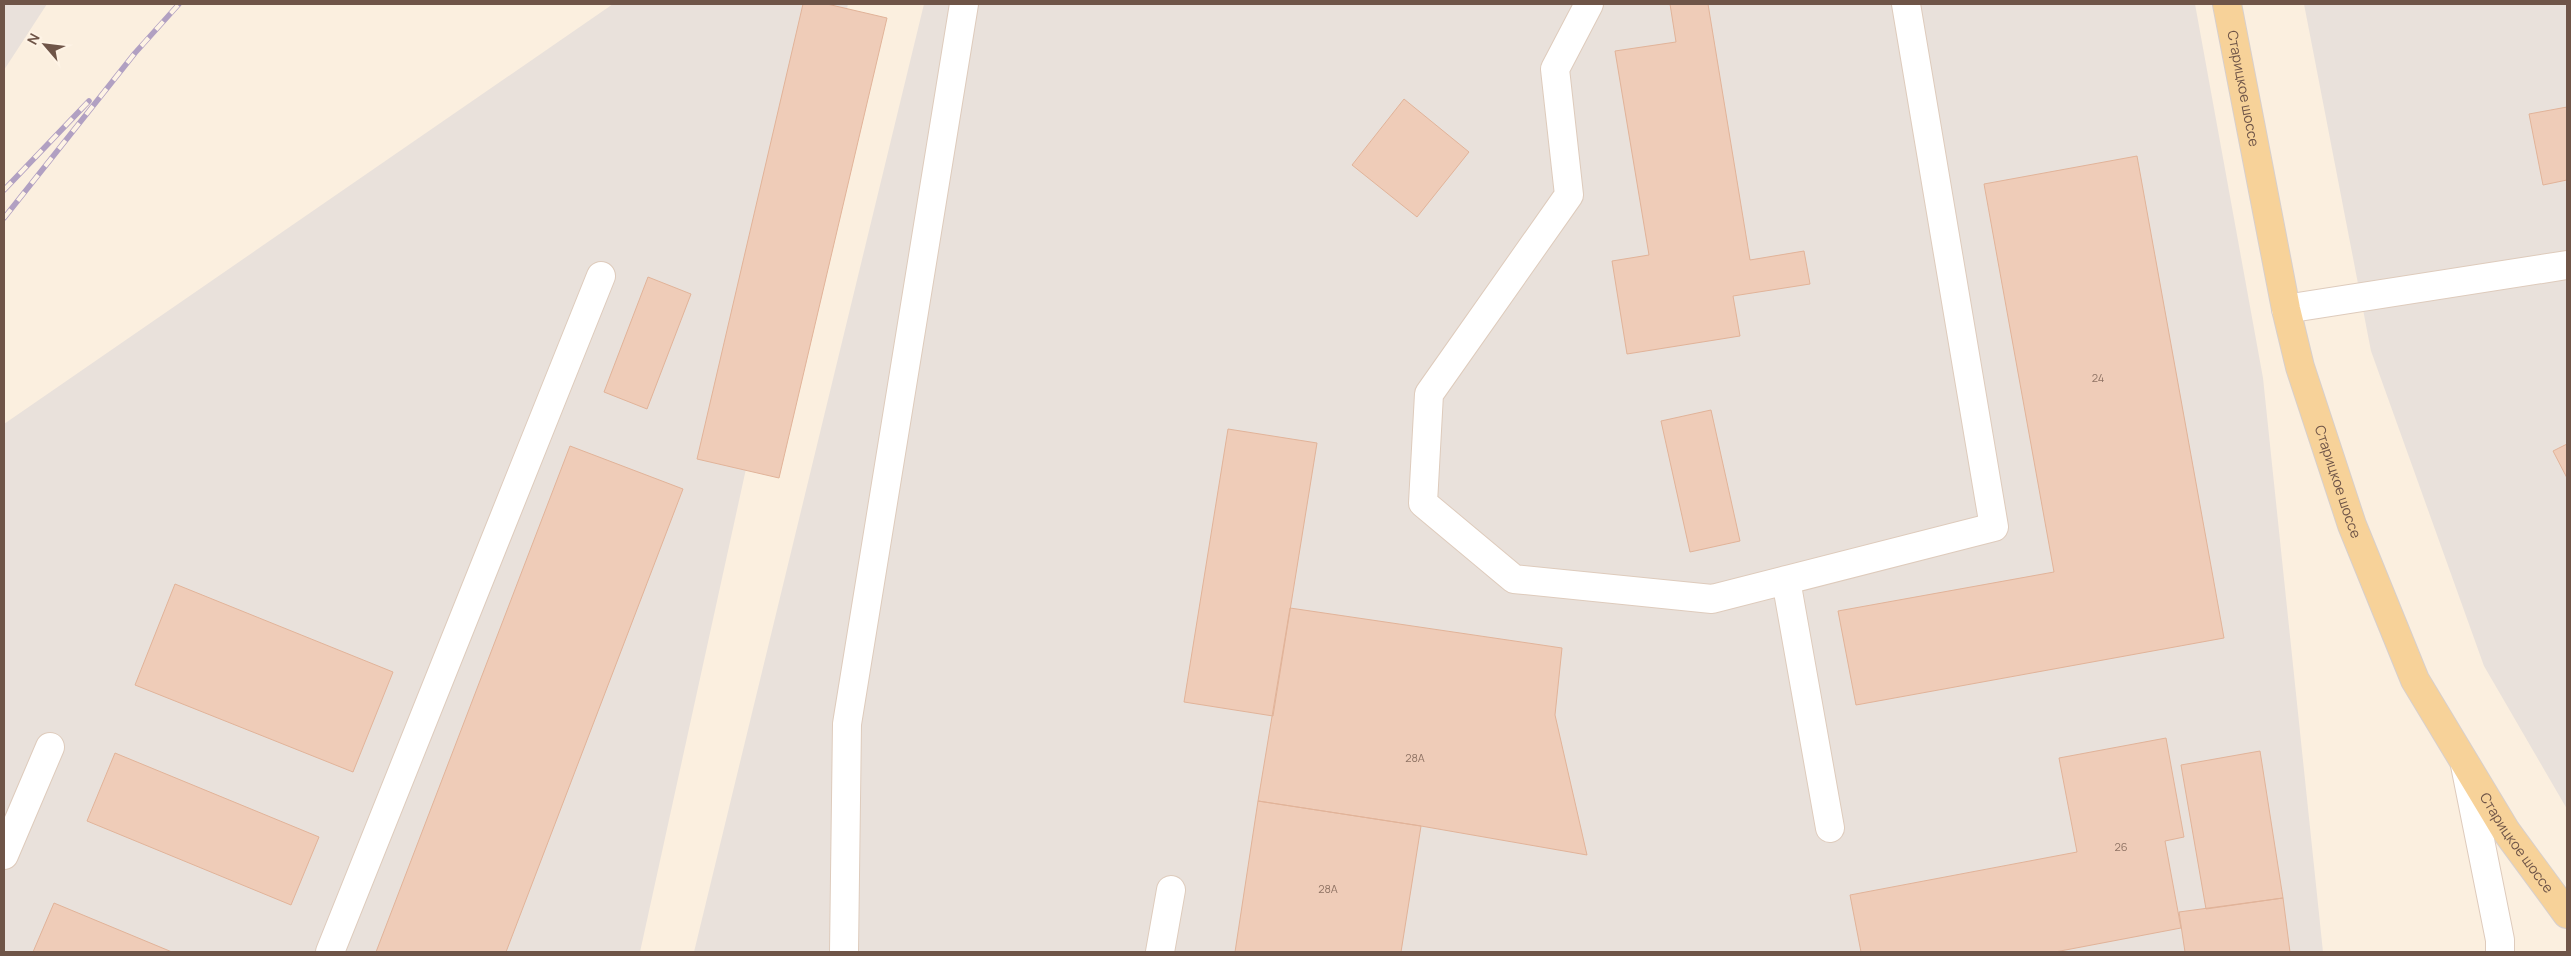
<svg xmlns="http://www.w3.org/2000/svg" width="2571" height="956" viewBox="0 0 2571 956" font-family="Manrope,sans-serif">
	<rect width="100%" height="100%" fill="#fbefdf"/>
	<path fill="#e9e1db" d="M4 4H47L4 70Z
		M613 4H848L640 952H4V424Z
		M924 4H2195L2263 378 2323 952H694Z
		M2304 4H2567V809L2484 666 2371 351Z"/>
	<path fill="#efccb8" stroke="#e1b399" d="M803 4H827L887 18 779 478 697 459Z
		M1670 4H1708L1750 260 1804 251 1810 284 1733 296 1740 336 1627 354 1612 261 1649 255 1615 51 1676 42Z
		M1404 99 1469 152 1417 217 1352 165Z
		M2567 107V180L2543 185 2529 114Z
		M2137 156 2224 638 1856 705 1838 611 2054 572 1984 184Z
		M648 277 691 294 647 409 604 392Z
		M1711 410 1740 541 1690 552 1661 421Z
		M1228 429 1317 443 1273 716 1184 702Z
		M2567 444V478L2553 451Z
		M570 446 683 489 506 952H376Z
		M175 584 393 672 353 772 135 685Z
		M1290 608 1562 648 1555 715 1587 855 1421 826 1258 801Z
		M2166 738 2184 837 2165 841 2181 928 2055 952H1861L1850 895 2077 852 2059 758Z
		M2260 751 2283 898 2206 909 2181 765Z
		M115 753 319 837 291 905 87 821Z
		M1258 801 1421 826 1401 952H1235Z
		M2283 898 2290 952H2185L2179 912Z
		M54 903 172 952H33Z"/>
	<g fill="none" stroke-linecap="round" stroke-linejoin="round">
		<defs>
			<path id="minor" d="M1589 4 1555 69 1569 195 1429 394 1423 503 1514 579 1712 599 1994 527 1906 4
				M2286 309 2567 265
				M1786 580 1830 828
				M2465 765 2500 940V952
				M4 855 50 747
				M330 952 601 276
				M844 952 847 724 964 4
				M1160 952 1171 890"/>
			<g id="major">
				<path id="s1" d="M2227 4 2286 309 2300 367 2352 525 2415 680 2506 831 2567 914"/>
			</g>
		</defs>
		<use href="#minor" stroke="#decbbc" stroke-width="30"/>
		<use href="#major" stroke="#d7cfcc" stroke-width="30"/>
		<use href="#minor" stroke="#fff" stroke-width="28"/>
		<use href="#major" stroke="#f7d299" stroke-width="28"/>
		<defs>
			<path id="rail" d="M4 190 89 101
				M4 218 135 53 179 4"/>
		</defs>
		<use href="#rail" stroke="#b1a0c2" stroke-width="5.5"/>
		<use href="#rail" stroke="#fef3e5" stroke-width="4" stroke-dasharray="11" stroke-linecap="butt"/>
	</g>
	<g text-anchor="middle" stroke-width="4" stroke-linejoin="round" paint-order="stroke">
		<g font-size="11" fill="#8f7364">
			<text x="2098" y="382">24</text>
			<text x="1415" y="762">28А</text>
			<text x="2121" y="851">26</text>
			<text x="1328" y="893">28А</text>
		</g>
		<g font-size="14" fill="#6f5548" stroke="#fef3e5">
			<text dy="5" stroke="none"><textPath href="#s1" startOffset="86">Старицкое шоссе</textPath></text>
			<text dy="5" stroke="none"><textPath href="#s1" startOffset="491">Старицкое шоссе</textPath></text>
			<text dy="5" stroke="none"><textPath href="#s1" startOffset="896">Старицкое шоссе</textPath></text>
		</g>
	</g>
	<rect width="2571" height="956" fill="none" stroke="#6f5548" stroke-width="10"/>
	<g transform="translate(45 45) rotate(298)" stroke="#fef3e5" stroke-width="4" paint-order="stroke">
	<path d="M0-4L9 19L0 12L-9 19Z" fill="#6f5548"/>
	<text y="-8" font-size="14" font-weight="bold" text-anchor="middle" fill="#6f5548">N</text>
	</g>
</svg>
